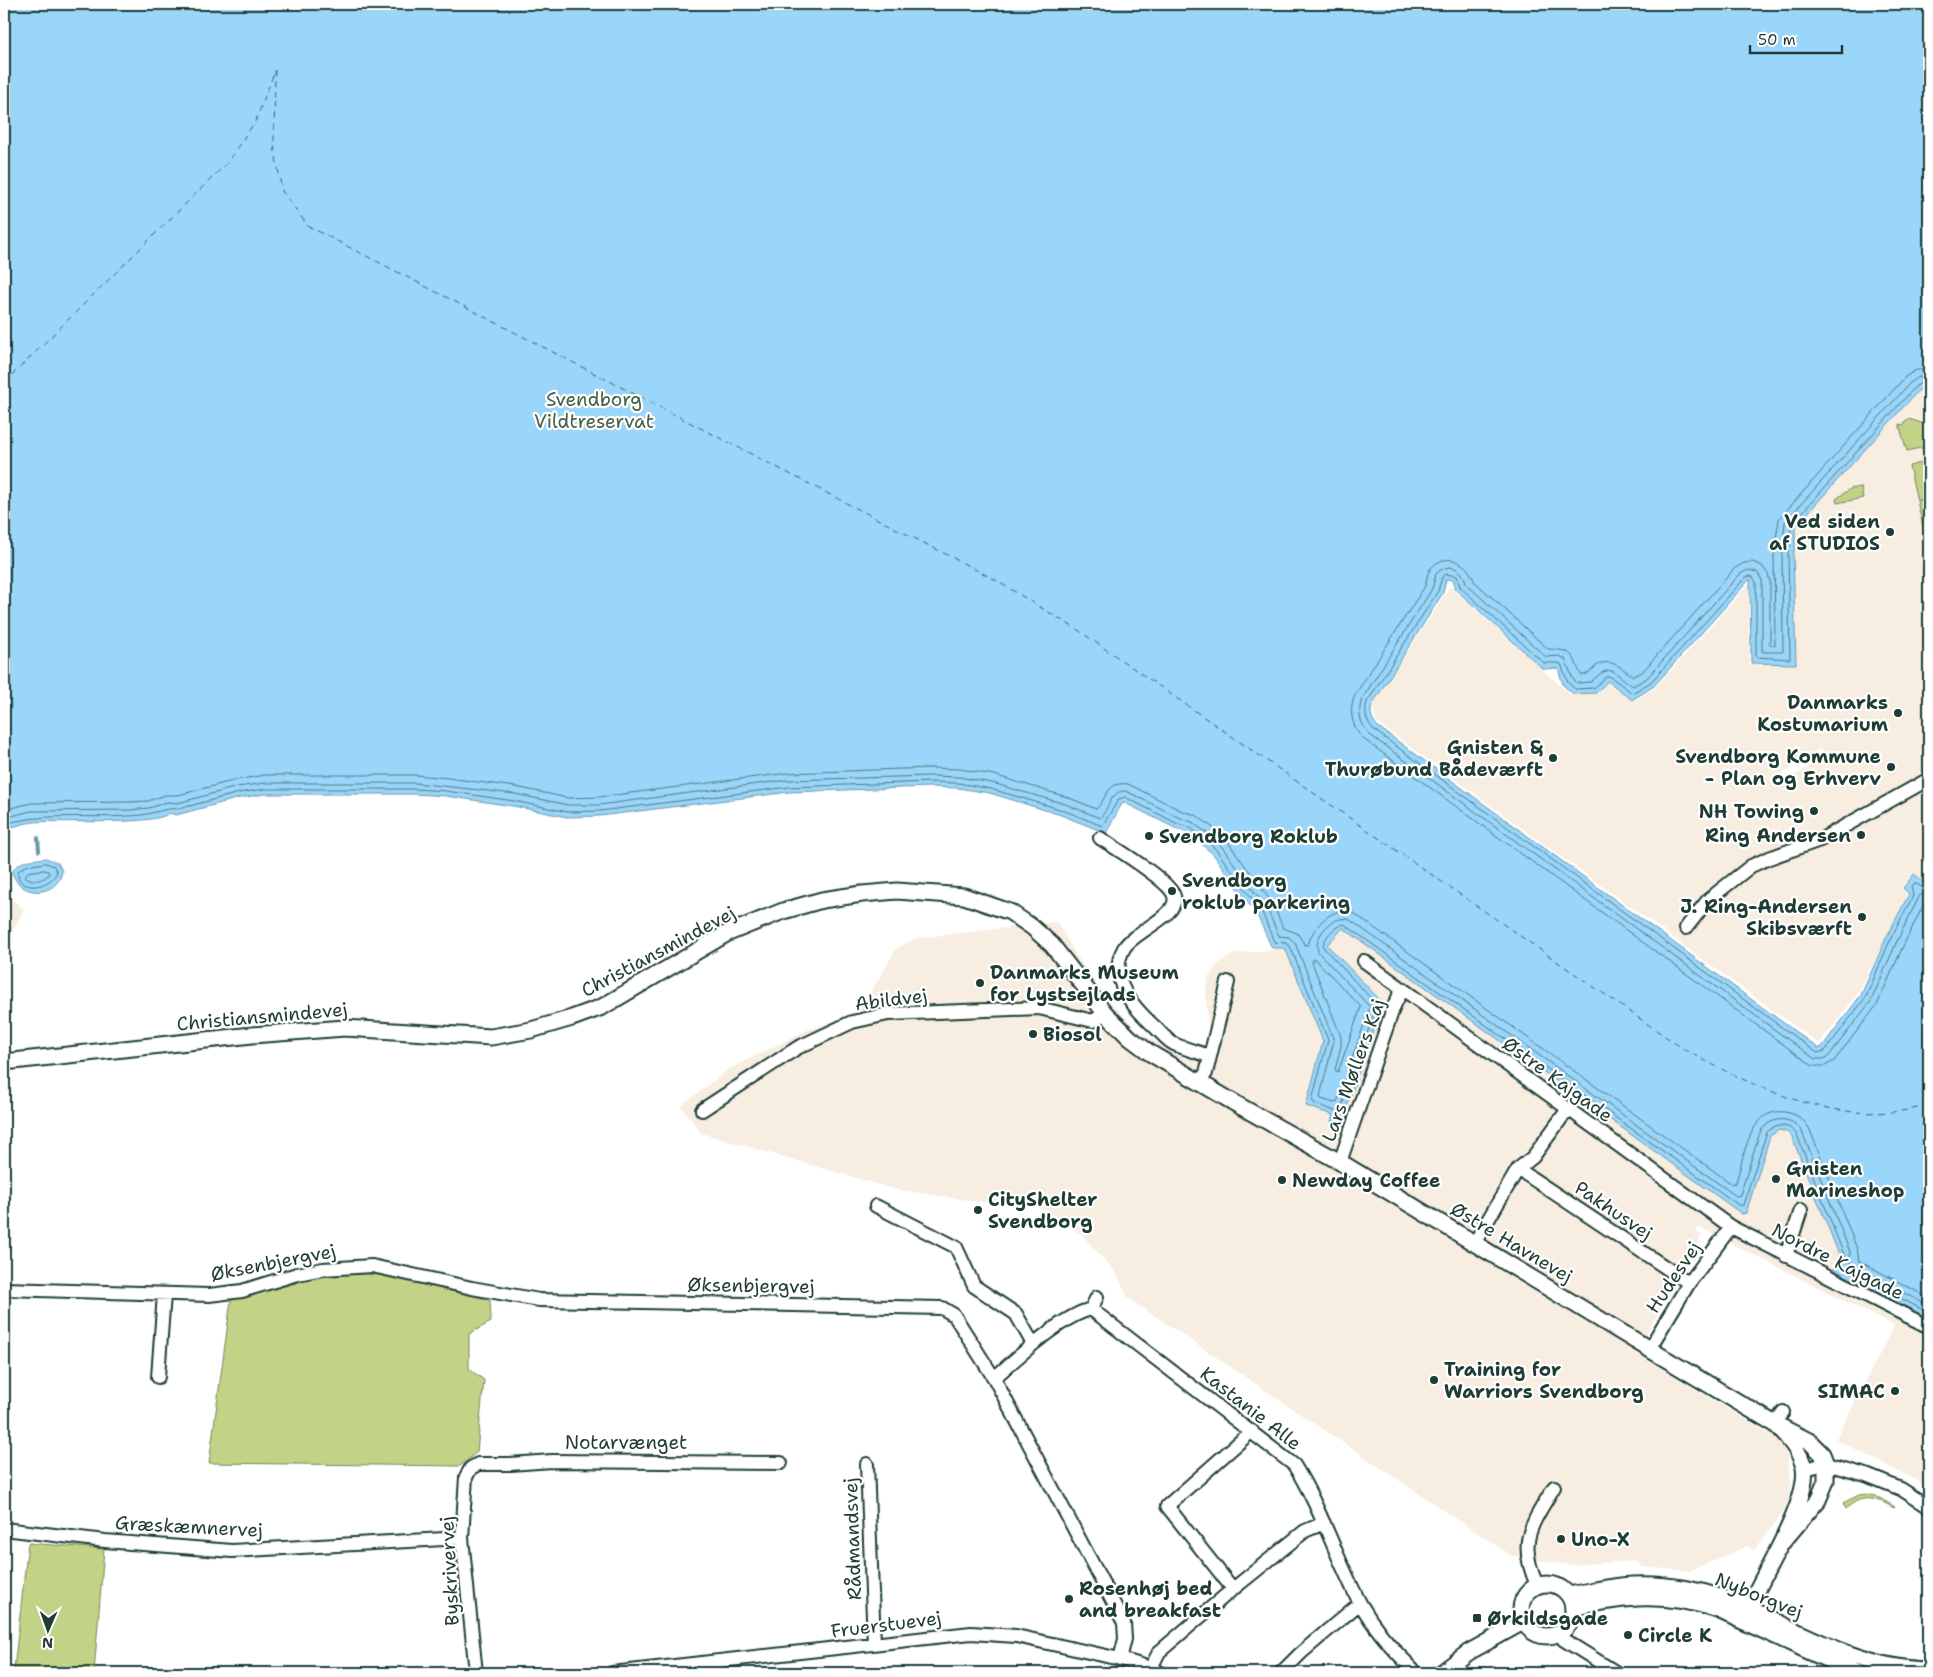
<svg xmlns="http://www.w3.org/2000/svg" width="1933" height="1677" viewBox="0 0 1933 1677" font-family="'Shantell Sans',sans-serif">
	<rect width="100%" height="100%" fill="#fff"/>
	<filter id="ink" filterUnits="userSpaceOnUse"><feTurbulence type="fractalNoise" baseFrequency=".02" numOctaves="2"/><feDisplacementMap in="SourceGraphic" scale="10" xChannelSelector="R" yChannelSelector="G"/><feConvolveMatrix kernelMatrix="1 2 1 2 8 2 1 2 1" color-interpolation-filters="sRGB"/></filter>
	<g filter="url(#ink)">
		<path fill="#f7ede0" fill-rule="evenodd" d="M1922 388H1926L1929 392V876L1924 882 1913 873 1901 888 1908 894 1858 993 1819 1044 1376 722 1374 714V703L1450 587 1572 696 1598 693 1608 682 1633 701 1657 686 1749 584V664H1796L1793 550H1795V527ZM1821 748 1826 756 1787 781 1782 774Z
			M4 850 9 898 24 909 10 937 4 941Z
			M1057 922 1075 954 1106 998 1136 1029 1164 1047 1187 1059 1209 1043 1206 991 1208 978 1218 964 1234 954 1285 948 1323 1041 1333 1115 1340 1126 1327 945 1343 928 1742 1214 1746 1212 1770 1136 1779 1130 1787 1132 1792 1137 1840 1257 1929 1319V1487L1836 1439 1894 1326 1699 1227 1696 1231 1702 1236 1635 1353 1785 1443 1791 1484 1789 1499 1783 1511 1754 1551 1747 1546 1690 1571 1642 1567 1636 1561 1571 1565 1512 1556 1128 1298 1117 1274 1081 1234 1035 1204 1001 1205 894 1189 701 1133 681 1106 729 1069 805 1031 857 1012 883 973 895 950 916 938Z"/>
		<path fill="#c2d286" stroke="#70885d" d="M1909 419 1927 425 1929 446 1907 451 1899 424 1903 425 1905 423V421Z
			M1929 461V499L1924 498 1918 500H1929V526L1923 527 1909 466Z
			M1861 487 1863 498 1837 503 1836 499 1850 489Z
			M358 1273 391 1276 490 1300 491 1322 469 1334V1369L484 1380 477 1452 460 1466 209 1463 231 1300 330 1274Z
			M1866 1494 1876 1496 1895 1507 1894 1508C1876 1498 1862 1493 1846 1509L1843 1503 1859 1495Z
			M28 1543 104 1549 94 1673H31L14 1669Z"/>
		<path fill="#9ad5fa" stroke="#6998ab" d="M4 4H1929V392L1924 388 1918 391 1795 527V550L1793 551 1796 664 1751 663 1750 579 1654 686 1632 700 1608 681 1596 693 1573 694 1563 685 1558 668 1543 669 1454 588V580L1446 579 1443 593 1372 705C1370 714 1371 718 1377 726L1818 1048H1821L1861 995 1887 936 1909 894 1903 888 1914 874 1925 883 1929 877V1319L1833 1269 1840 1257 1792 1137 1787 1132 1779 1130 1770 1136 1746 1213 1742 1214 1343 928 1327 945 1383 1003 1340 1126 1331 1122 1333 1115 1306 1106 1323 1041 1285 948H1272L1257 915 1213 854 1187 832 1177 829 1123 802 1106 833 1061 815 990 793 958 788 930 787 789 792 600 816 567 817 513 806 446 796 415 794H265L240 798 176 815 169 813C156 826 58 820 34 822 24 823 13 827 4 829Z
			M46 858 58 863 62 871C59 896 20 900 12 872 19 859 33 860 46 858Z"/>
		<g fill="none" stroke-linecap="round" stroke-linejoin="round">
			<path stroke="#507a83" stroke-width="1" d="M1929 370H1916L1905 377 1779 519 1774 551 1775 645H1771L1770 643V581L1768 574 1762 566 1753 562 1744 563 1735 568 1642 672 1633 676C1621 668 1608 655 1594 668 1589 672 1588 675 1581 675 1579 671 1578 668 1576 663 1571 649 1560 650 1548 649L1474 581C1469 563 1447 551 1432 567 1427 572 1427 579 1425 586L1355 695C1348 712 1352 729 1366 741L1813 1066H1825L1834 1061 1877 1005 1904 944 1925 902 1929 901
				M1929 377H1919L1910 383 1785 522 1782 551 1783 652H1764L1762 651V580L1757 572 1748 570 1740 574 1647 678 1633 686C1613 673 1612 661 1591 682L1577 683 1573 679 1565 659 1559 656 1546 657 1466 584C1464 568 1448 561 1436 574L1432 589 1362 699C1357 713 1360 724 1370 735L1815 1059H1823L1829 1056 1871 1001 1897 941 1920 895 1929 893
				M1929 384 1921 383 1915 387 1791 525 1790 546 1788 551 1790 659 1756 657V582L1753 577 1749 576 1745 578 1651 682 1632 693 1611 677 1607 676 1594 688 1575 689 1568 682 1561 664 1557 663H1544L1460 587 1457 576 1446 574 1442 577 1438 591 1367 702C1364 714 1366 721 1374 730L1817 1053 1825 1051 1866 997 1891 938 1913 896 1911 886 1915 883 1923 888 1929 885
				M4 810 31 803 130 802 148 801 165 795H178L236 780 265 775H416L448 778 516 787 568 798 599 797 788 773 931 768 960 769 994 775 1067 797 1096 809C1108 798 1106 781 1128 784L1182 811 1196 815 1216 830 1228 842 1273 904 1283 928 1297 933 1305 945H1308C1312 927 1333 905 1352 912L1732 1184 1736 1182C1744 1158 1749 1107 1785 1112 1797 1114 1805 1120 1810 1130L1857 1249 1859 1261 1929 1298
				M4 818 31 811 131 810 149 808 167 802 178 803 237 787 265 783H416L515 794 568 805H599L788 780 931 776 959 777 992 783 1065 804 1100 818C1109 810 1110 790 1126 791L1180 818 1192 822 1211 836 1222 847 1267 909 1279 936 1289 937 1295 943 1334 1040 1320 1096 1321 1099 1334 1103 1337 1102 1370 1007 1319 953C1310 938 1335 912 1350 920L1736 1196 1740 1195 1759 1135C1767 1116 1792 1114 1802 1132L1850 1252V1265L1929 1306
				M4 824C51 811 94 820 141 815 151 814 170 807 178 809L239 793 265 789H415L446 791 514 801 568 812 600 811 789 787 931 782 958 783 991 789 1063 810 1102 826 1119 799 1125 797 1178 824 1189 827 1207 840 1217 851 1262 912 1274 942 1286 943 1290 946 1328 1040 1312 1100 1314 1103 1337 1112 1340 1111 1377 1005 1323 947C1323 938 1336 925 1344 924L1740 1206 1743 1205 1767 1132C1777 1123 1790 1124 1797 1135L1844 1255 1841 1267 1929 1313
				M46 863 54 866 57 872C50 889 16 893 18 871L26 866Z
				M45 870 48 871 49 874C42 881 33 883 25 876L28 872Z
				M1313 959 1316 960 1361 1007 1338 1072 1335 1070 1341 1046V1037L1312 962Z"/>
			<path stroke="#6998ab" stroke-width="4" d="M38 838 39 851"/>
			<path stroke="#3e6366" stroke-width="1" stroke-dasharray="6 5" stroke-linecap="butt" d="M4 383 227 163 256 120 275 70 274 146 282 191 308 226 992 578 1078 630 1685 1050C1759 1090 1843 1130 1929 1105"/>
			<defs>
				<path id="minor" d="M1100 838C1115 848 1170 881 1174 896 1180 916 1134 931 1124 948 1106 980 1135 1009 1157 1029 1162 1034 1168 1041 1174 1044 1185 1049 1198 1052 1210 1056
					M1686 928 1708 900 1751 866 1769 858 1820 840 1929 779
					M1364 961 1731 1227 1929 1327
					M1199 1083 1206 1073 1228 982
					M702 1110 797 1048 852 1022 888 1014 1039 1008 1093 1021 1105 1013
					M1340 1162 1394 1006 1402 990
					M1518 1169 1689 1283
					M876 1206 956 1247 974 1286 1016 1314 1033 1344
					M1475 1242 1518 1169 1533 1157 1568 1109
					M1786 1256 1801 1210
					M4 1289 209 1295 242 1291 297 1274 323 1269 372 1266 472 1288 539 1300 942 1308 954 1315 994 1378 1124 1623 1125 1639 1120 1659
					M1091 1309 1294 1465C1321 1508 1336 1558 1360 1603 1374 1628 1392 1649 1413 1669
					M1649 1349 1689 1283 1731 1227
					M158 1377 164 1294
					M994 1378C1018 1357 1062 1316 1091 1309L1097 1297
					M1775 1424 1783 1412
					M867 1464 874 1643
					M1804 1469 1826 1464 1866 1475 1901 1489 1929 1507
					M4 1529 105 1541 232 1551 462 1538
					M1537 1585C1517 1541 1531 1526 1554 1487
					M1233 1589 1167 1506 1252 1431
					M1559 1633 1564 1640 1617 1673
					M1151 1668 1159 1652 1233 1589 1305 1531 1324 1523
					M476 1673 462 1538 466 1477 471 1468 478 1464H510L552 1461 781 1463
					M612 1673 971 1633 1016 1636 1120 1659 1151 1668 1161 1673
					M1281 1673 1301 1653 1360 1603"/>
				<path id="tertiary" d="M4 1062 252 1035 345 1028 491 1037 531 1030 572 1018 602 1007 726 934 783 911 822 900 862 894 897 891 964 896 1010 912 1032 927 1052 945 1105 1013 1130 1038 1150 1053 1238 1105 1340 1162 1649 1349 1775 1424 1809 1441 1822 1454 1826 1464V1481L1818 1500 1780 1545
					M1521 1610a26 26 0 1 1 52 0a26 26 0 1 1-52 0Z
					M1569 1595C1586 1592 1603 1588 1621 1586 1663 1581 1709 1591 1747 1607 1759 1612 1770 1619 1781 1624 1828 1647 1877 1669 1929 1670
					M1573 1608C1625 1596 1667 1592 1718 1610L1857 1673
					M1744 1617C1758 1582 1810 1503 1804 1468 1801 1452 1788 1438 1777 1426
					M1441 1673 1469 1652 1523 1622"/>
			</defs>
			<use href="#minor" stroke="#1f3d34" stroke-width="16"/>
			<use href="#tertiary" stroke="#1f3d34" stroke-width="19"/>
			<use href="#minor" stroke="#fff" stroke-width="12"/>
			<use href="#tertiary" stroke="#fff" stroke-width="15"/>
		</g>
	</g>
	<g fill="#1f3d34" stroke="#fff" stroke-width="2">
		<circle cx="1890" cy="532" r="5"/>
		<circle cx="1898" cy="713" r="5"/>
		<circle cx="1553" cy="758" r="5"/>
		<circle cx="1891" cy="767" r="5"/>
		<circle cx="1814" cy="811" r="5"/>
		<circle cx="1861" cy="835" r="5"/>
		<circle cx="1149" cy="836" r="5"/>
		<circle cx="1172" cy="891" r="5"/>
		<circle cx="1862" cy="917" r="5"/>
		<circle cx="980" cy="983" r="5"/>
		<circle cx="1033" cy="1034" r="5"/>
		<circle cx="1776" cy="1179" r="5"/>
		<circle cx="1282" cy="1180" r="5"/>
		<circle cx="978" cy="1210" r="5"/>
		<circle cx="1434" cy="1380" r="5"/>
		<circle cx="1895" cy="1391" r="5"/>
		<circle cx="1561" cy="1539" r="5"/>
		<circle cx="1069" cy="1599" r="5"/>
		<rect x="1472" y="1613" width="10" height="10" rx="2.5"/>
		<circle cx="1628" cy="1635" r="5"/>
	</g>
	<g text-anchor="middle" stroke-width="4.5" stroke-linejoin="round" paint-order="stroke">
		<g font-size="19" fill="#486248" stroke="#fff">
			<text x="594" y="406">Svendborg<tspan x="594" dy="22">Vildtreservat</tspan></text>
		</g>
		<g font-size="19" font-weight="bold" fill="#1f3d34" stroke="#fff" text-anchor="start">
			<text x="1880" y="528" text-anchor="end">Ved siden<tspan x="1880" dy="22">af STUDIOS</tspan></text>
			<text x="1888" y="709" text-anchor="end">Danmarks<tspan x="1888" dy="22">Kostumarium</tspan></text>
			<text x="1543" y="754" text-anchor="end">Gnisten &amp;<tspan x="1543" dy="22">Thurøbund Bådeværft</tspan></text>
			<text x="1881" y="763" text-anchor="end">Svendborg Kommune<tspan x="1881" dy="22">- Plan og Erhverv</tspan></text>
			<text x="1804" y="818" text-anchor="end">NH Towing</text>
			<text x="1851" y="842" text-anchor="end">Ring Andersen</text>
			<text x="1159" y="843">Svendborg Roklub</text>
			<text x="1182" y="887">Svendborg<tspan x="1182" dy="22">roklub parkering</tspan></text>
			<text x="1852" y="913" text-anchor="end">J. Ring-Andersen<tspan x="1852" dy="22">Skibsværft</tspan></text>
			<text x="990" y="979">Danmarks Museum<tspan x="990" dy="22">for Lystsejlads</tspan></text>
			<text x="1043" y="1041">Biosol</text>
			<text x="1786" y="1175">Gnisten<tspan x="1786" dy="22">Marineshop</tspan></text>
			<text x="1292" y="1187">Newday Coffee</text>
			<text x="988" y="1206">CityShelter<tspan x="988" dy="22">Svendborg</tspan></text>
			<text x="1444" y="1376">Training for<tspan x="1444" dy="22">Warriors Svendborg</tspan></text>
			<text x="1885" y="1398" text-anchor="end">SIMAC</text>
			<text x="1571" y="1546">Uno-X</text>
			<text x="1079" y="1595">Rosenhøj bed<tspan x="1079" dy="22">and breakfast</tspan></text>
			<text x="1487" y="1625">Ørkildsgade</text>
			<text x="1638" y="1642">Circle K</text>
		</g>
		<g font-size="19" fill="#1f3d34" stroke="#fff">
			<text transform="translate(658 951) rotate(-28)" y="7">Christiansmindevej</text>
			<text transform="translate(891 999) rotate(-7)" y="7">Abildvej</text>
			<text transform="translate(262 1016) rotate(-5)" y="7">Christiansmindevej</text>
			<text transform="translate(1353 1070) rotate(-70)" y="7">Lars Møllers Kaj</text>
			<text transform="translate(1558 1079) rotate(36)" y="7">Østre Kajgade</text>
			<text transform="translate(1614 1210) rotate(34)" y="7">Pakhusvej</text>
			<text transform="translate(1512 1242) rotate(31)" y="7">Østre Havnevej</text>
			<text transform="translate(1838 1261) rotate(27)" y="7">Nordre Kajgade</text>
			<text transform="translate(273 1262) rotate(-11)" y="7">Øksenbjergvej</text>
			<text transform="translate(1673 1277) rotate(-56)" y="7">Hudesvej</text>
			<text transform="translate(751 1285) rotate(1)" y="7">Øksenbjergvej</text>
			<text transform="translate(1251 1408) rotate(38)" y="7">Kastanie Alle</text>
			<text x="626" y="1449">Notarvænget</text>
			<text transform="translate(189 1526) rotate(3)" y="7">Græskæmnervej</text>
			<text transform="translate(852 1539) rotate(-92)" y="7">Rådmandsvej</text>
			<text transform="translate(449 1571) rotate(-93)" y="7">Byskrivervej</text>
			<text transform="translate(1759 1595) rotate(22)" y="7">Nyborgvej</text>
			<text transform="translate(886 1624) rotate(-7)" y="7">Fruerstuevej</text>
		</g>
	</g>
	<rect width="1933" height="1677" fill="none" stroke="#fff" stroke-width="20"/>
	<rect x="10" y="10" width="1913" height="1657" fill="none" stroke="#1f3d34" stroke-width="2" filter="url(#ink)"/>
	<g transform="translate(48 1630) rotate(182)" stroke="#ffffff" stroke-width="4" paint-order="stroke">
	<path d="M0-4L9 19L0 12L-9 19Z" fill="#1f3d34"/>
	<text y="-8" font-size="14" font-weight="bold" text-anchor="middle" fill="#1f3d34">N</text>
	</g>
	<path d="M1750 45v8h92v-8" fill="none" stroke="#1f3d34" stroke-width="2.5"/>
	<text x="1758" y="45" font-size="15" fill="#1f3d34" stroke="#ffffff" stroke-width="4" paint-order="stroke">50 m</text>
</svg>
